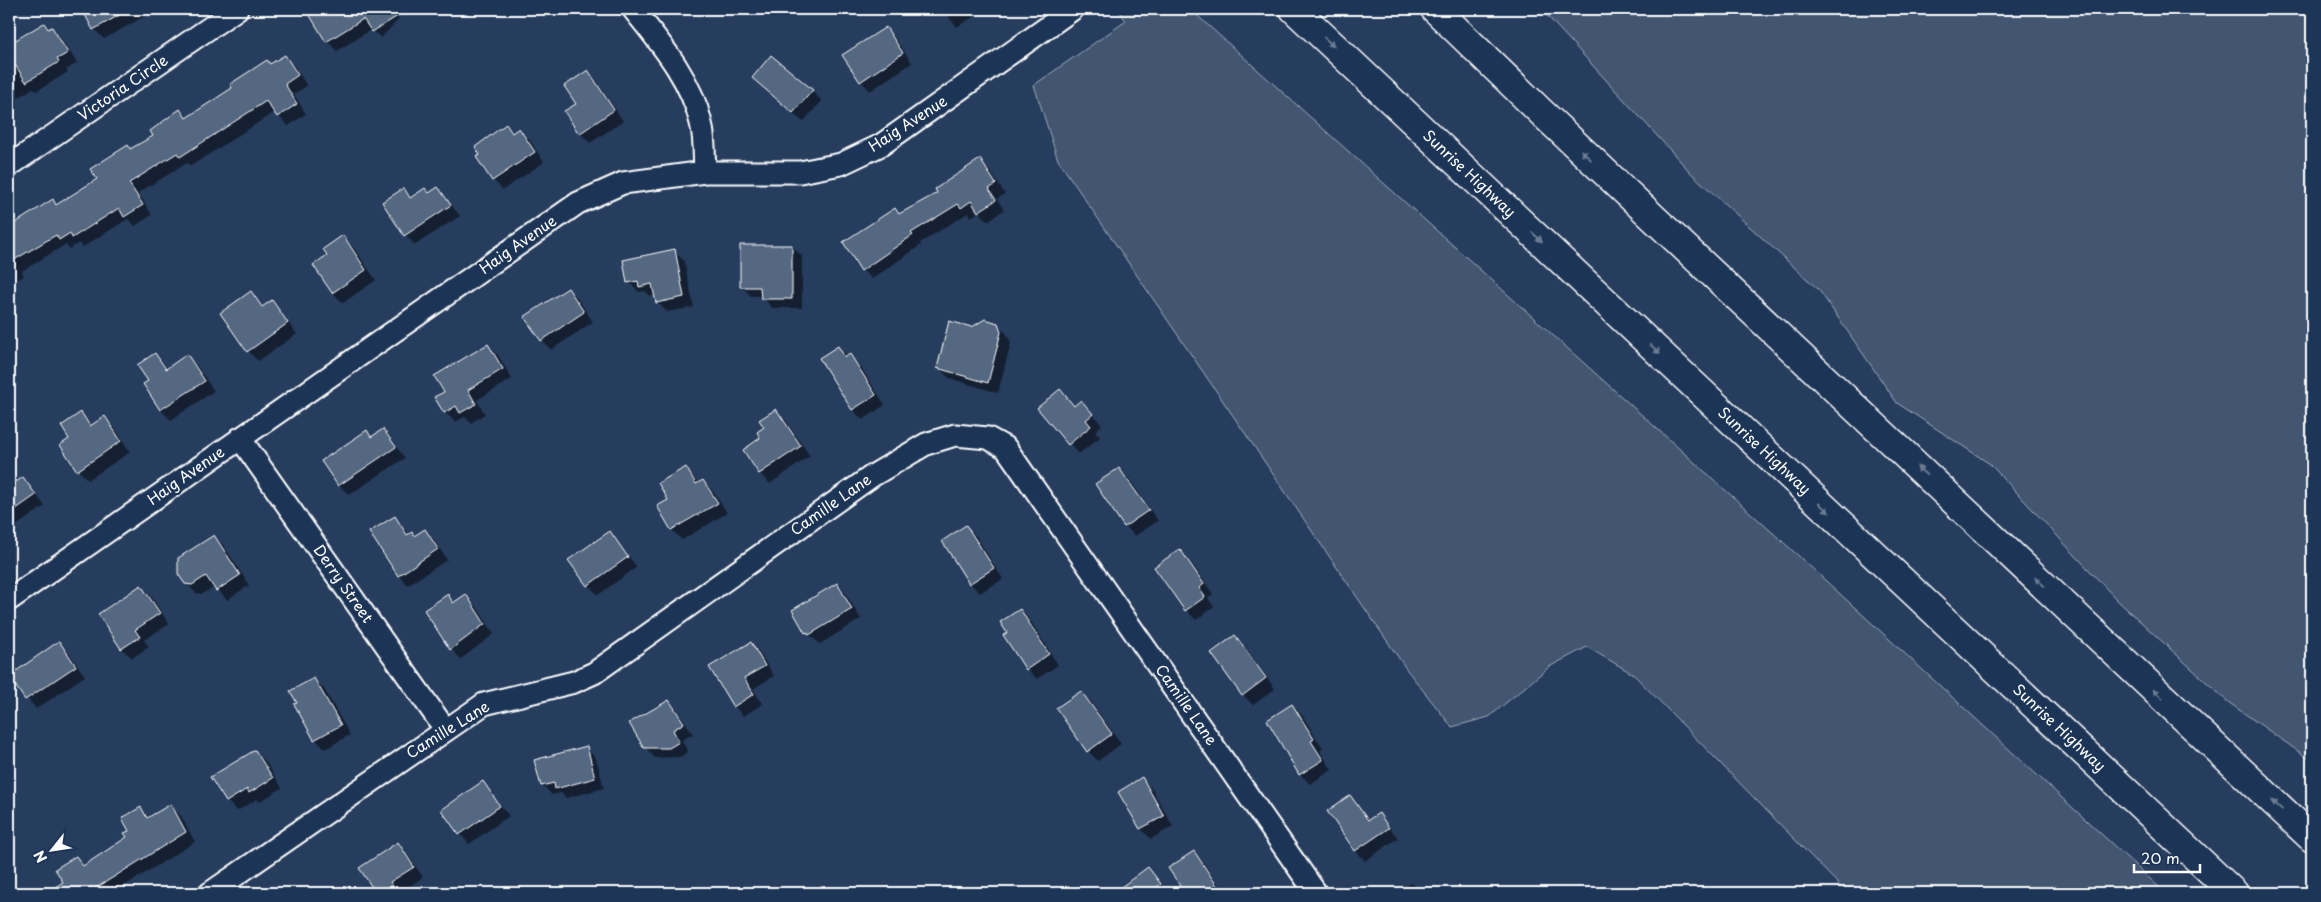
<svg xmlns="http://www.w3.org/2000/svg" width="2321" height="902" viewBox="0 0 2321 902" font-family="'Playpen Sans',sans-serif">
	<rect width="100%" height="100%" fill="#263d5e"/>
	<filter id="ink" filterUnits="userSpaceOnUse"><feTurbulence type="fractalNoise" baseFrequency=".02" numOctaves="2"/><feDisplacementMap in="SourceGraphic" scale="10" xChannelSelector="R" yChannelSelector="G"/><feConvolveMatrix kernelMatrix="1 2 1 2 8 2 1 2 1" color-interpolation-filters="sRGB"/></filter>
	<g filter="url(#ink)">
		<path fill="#425672" stroke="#a0aab8" d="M1118 9H1190L1802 559 2160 888V893H1847L1633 674 1587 647 1549 667 1489 717 1452 727 1407 670 1058 160 1034 85 1126 21Z
			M1541 9H2312V761L2228 702 2118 601 1990 464 1897 403 1819 290 1692 174Z"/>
		<path fill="#0007" d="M83 9H146L149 14 104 39 94 29Z
			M319 9H393L399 19 381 38 372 29 337 51 327 41 310 14Z
			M504 9H517L509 14Z
			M942 9H986L957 27Z
			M44 25 61 39 77 63 66 70 68 72 37 91 33 88 9 104V45Z
			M885 28 895 38 912 63 870 91 861 81Z
			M285 57 294 66 307 86 294 94 306 114 288 126 275 112 191 166 187 163 138 193 152 215 135 226 128 219 83 247 79 243 70 249 65 245 22 271 24 276 9 284V233L25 224 52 201 57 206 98 179 131 150 155 136 180 111 188 119Z
			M587 72 597 82 623 121 590 143 580 133 578 104Z
			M753 78 812 91 822 101 803 122Z
			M506 125 514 133 519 130 529 139 544 162 503 190 493 180 491 135Z
			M979 161 989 170 1005 194 997 199 1004 210 988 221 979 212 971 217 968 213 920 243 921 245 872 279 862 270 895 210 900 215 939 194Z
			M438 188 460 216 415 245 405 235 403 190 412 198 430 194Z
			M343 237 353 247 376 280 343 303 333 293 315 266 329 256Z
			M792 246 802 256V308H772L762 296H751L741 286Z
			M674 251 684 261 694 307 667 312 657 302 656 295 650 296 645 291 639 292 629 282Z
			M568 289 578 299 593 322 551 350 542 340Z
			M251 293 264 308 272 302 297 334 258 361 248 351 221 313Z
			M997 324 1007 334 1011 343 998 393 949 378 939 368 972 329Z
			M488 346 498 355 512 379 477 400 485 414 471 423 465 417 455 422 445 412 436 398 446 392Z
			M838 347 860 366 885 405 863 420 853 410 821 358Z
			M155 354 168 369 187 356 197 366 214 391 171 420 161 410 145 385 150 381Z
			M1070 401 1075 407 1091 412 1102 425 1095 431 1100 437 1079 454 1039 409Z
			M776 411 786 421 810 456 770 484 760 474 744 450 762 438 765 427Z
			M81 414 93 426 105 418 115 428 130 452 88 480 78 470 71 439Z
			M383 430 405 458 349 495 339 485 366 432 372 438Z
			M686 468 699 484 703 481 713 491 727 513 682 540 672 530 659 507 670 500Z
			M1119 469 1129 479 1158 521 1135 536 1125 526 1097 485Z
			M23 478 45 506 9 531V480L14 485Z
			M395 518 409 535 412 534 415 537 425 531 435 541 447 560 408 585 398 575Z
			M966 526 976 536 1003 579 980 593 970 583Z
			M610 533 637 567 598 595 588 585Z
			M214 536 224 546 249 585 227 600 215 587 202 594 196 593 186 583Z
			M1180 551 1190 561 1213 594 1208 598 1214 607 1196 620 1186 610Z
			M836 584 846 594 861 619 820 644 806 632Z
			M141 586 151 596 169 624 144 640 149 647 132 658 122 649 99 614Z
			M447 596 455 603 466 596 476 606 494 634 461 659 451 649 425 610Z
			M1020 610 1030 620 1058 665 1037 679 1027 669Z
			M1235 637 1245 647 1275 689 1253 705 1243 695Z
			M59 643 69 653 85 676 36 709 10 676Z
			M751 643 760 653 774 676 753 689 763 704 743 716 734 706Z
			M314 679 324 689 350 735 325 749 315 739Z
			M1081 692 1091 702 1121 744 1098 761 1088 751Z
			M668 701 678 711 693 734 682 740 688 752 680 757 655 758 645 747Z
			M1292 705 1302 715 1323 749 1320 751 1332 770 1310 784 1300 774Z
			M586 748 596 758 604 788 566 798 561 793 552 795 542 785Z
			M255 751 265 761 282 788 259 802 257 799 237 811 227 801 212 778Z
			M1142 779 1152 789 1173 826 1151 839 1141 829 1120 792Z
			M483 783 509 816 469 844 460 834Z
			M1350 797 1370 820 1379 814 1398 838 1365 861 1356 851 1329 811Z
			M171 806 181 816 195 842 113 893H49L65 883 76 858 85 866 129 838 141 809 150 818Z
			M397 844 407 854 423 877 400 893H377L361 868Z
			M1194 852 1203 862 1224 893H1186L1170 868Z
			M1152 873 1164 890 1159 893H1131L1125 886Z
			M1412 883 1422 893H1395Z"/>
		<path fill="#556781" stroke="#fff" d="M82 9H130L93 30Z
			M306 9H409L372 32 363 19 326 42Z
			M44 23 48 29 52 27 68 53 57 59 59 62 26 82 9 55V44Z
			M886 27 903 53 860 82 842 55Z
			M285 55 298 75 285 84 297 104 277 117 266 101 180 157 177 153 129 183 143 205 124 217 119 208 72 238 70 233 59 240 56 235 9 263V227L53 199 56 205 97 179 90 169 128 145 130 149 153 136 150 131 180 109 186 118 232 88 230 84 267 60 270 64Z
			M771 55 813 90 793 113 752 78Z
			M588 70 614 110 579 134 564 111 576 104 564 86Z
			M506 124 512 133 519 128 535 152 492 181 476 157 480 155 475 147Z
			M980 159 996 184 989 189 996 200 978 212 971 201 961 208 958 204 911 233 913 235 861 271 843 242 895 208 899 214 937 193 935 189Z
			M438 187 451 205 404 236 382 202 404 188 410 198 425 188 429 193Z
			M343 235 366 270 332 293 313 265 327 255 323 249Z
			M740 245H792V299H761L760 287H740Z
			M675 249 684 297 656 303 652 284 639 287 638 281 627 283 623 260Z
			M568 288 584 312 541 341 524 317Z
			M251 291 262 307 272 300 288 323 247 352 220 313Z
			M985 319 998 323 1001 332 988 383 937 368 949 321 972 327Z
			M488 344 503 369 468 390 476 404 460 413 456 406 444 413 434 397 444 392 434 376Z
			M838 346 845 357 850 354 876 395 852 410 819 358Z
			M155 353 166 369 187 354 205 381 160 410 143 384 148 381 137 365Z
			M1060 389 1074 406 1081 400 1093 414 1086 420 1091 426 1068 445 1037 408Z
			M776 409 801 446 759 474 743 450 760 438 757 432 764 427 759 420Z
			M81 412 90 426 105 416 121 441 77 471 60 445 69 439 61 426Z
			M383 429 396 447 338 486 321 461 367 430 371 437Z
			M686 467 696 484 703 480 718 503 671 530 657 506 668 500 658 483Z
			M1119 468 1149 510 1124 527 1095 484Z
			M23 477 36 495 9 514V487Z
			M395 516 407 535 412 532 414 536 425 529 438 549 398 576 369 532Z
			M966 525 994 568 969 584 942 541Z
			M610 531 628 557 587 586 568 560Z
			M214 535 240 575 216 591 206 576 192 585 185 584 178 574V558Z
			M1180 549 1204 584 1199 588 1205 597 1185 611 1154 567Z
			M837 583 852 609 809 635 807 632 805 633 792 610Z
			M141 585 160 613 135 630 140 637 121 649 98 614Z
			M448 594 453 603 466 594 485 624 450 650 424 610Z
			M1020 609 1049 654 1026 670 1003 635 1007 633 1000 622Z
			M1235 635 1266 678 1242 696 1211 653Z
			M59 641 76 666 25 700 9 676Z
			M751 642 765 666 744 678 754 694 733 707 709 667Z
			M314 678 341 725 314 740 294 704 297 703 290 691Z
			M1081 691 1112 734 1087 752 1056 708Z
			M669 700 684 723 673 730 679 742 669 748H644L629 723Z
			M1292 704 1314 739 1311 741 1323 760 1299 775 1267 720Z
			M587 746 595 778 555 789 554 783 541 786 534 760Z
			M255 750 273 778 249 793 247 789 226 802 210 777Z
			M1142 777 1164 816 1140 829 1118 792Z
			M483 781 500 806 459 835 441 810Z
			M1350 795 1368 820 1379 813 1389 828 1355 851 1327 811Z
			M171 804 186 832 88 893H46L63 882 55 869 76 856 83 866 127 837 124 833 129 831 122 818 141 807 147 818Z
			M398 842 414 867 390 882 397 893H376L359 868Z
			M1194 851 1222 893H1185L1168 868Z
			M1148 867 1161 884 1149 893H1113Z"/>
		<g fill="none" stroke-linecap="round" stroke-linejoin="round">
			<defs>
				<path id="street" d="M633 9C661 44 691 79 701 123 705 138 704 156 705 172
					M9 166 237 9
					M240 438 445 729
					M9 600 578 203 623 183 705 172H800L841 164 881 145 1073 9
					M210 893 484 704 574 682 594 673 872 476 926 444 955 435 988 438 1006 448 1316 893"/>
				<path id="highway" d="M1294 9 2234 893
					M1435 9 1540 111 2312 838"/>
			</defs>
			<use href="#street" stroke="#fff" stroke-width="25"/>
			<use href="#highway" stroke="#fff" stroke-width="31"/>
			<use href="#street" stroke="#1d3557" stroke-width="21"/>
			<use href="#highway" stroke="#1d3557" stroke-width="28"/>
		</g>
		<defs><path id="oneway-solid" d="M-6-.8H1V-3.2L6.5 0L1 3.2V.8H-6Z" transform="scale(1.25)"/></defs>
		<g fill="#6c7c92">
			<use href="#oneway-solid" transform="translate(1329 42) rotate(43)"/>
			<use href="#oneway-solid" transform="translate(1586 155) rotate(-137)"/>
			<use href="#oneway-solid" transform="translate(1537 237) rotate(43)"/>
			<use href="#oneway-solid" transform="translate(1655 349) rotate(43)"/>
			<use href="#oneway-solid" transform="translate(1922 471) rotate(-137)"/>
			<use href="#oneway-solid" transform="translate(1824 508) rotate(43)"/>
			<use href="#oneway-solid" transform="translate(2040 582) rotate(-137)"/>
			<use href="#oneway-solid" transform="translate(2158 694) rotate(-137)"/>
			<use href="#oneway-solid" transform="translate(2277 805) rotate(-137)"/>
		</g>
	</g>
	<g text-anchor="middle" stroke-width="4.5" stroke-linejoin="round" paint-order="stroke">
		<g font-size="15" fill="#fff" stroke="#1d3557">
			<text transform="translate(123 88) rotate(-34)" y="5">Victoria Circle</text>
			<text transform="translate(908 124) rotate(-33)" y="5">Haig Avenue</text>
			<text transform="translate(1469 174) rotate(43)" y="5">Sunrise Highway</text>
			<text transform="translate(518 245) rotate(-35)" y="5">Haig Avenue</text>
			<text transform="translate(1764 451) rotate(43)" y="5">Sunrise Highway</text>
			<text transform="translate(186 476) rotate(-35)" y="5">Haig Avenue</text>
			<text transform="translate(831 505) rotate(-35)" y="5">Camille Lane</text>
			<text transform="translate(343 584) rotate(55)" y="5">Derry Street</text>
			<text transform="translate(1186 705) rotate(55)" y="5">Camille Lane</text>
			<text transform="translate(2059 728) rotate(43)" y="5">Sunrise Highway</text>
			<text transform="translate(448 730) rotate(-32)" y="5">Camille Lane</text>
		</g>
	</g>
	<rect width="2321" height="902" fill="none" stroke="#1d3557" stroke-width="30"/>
	<rect x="15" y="15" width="2291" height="872" fill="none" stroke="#fff" stroke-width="2" filter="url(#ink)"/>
	<g transform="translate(52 850) rotate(240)" stroke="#1d3557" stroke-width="4" paint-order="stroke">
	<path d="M0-4L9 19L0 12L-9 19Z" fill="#ffffff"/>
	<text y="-8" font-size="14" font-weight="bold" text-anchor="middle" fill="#ffffff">N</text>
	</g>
	<path d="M2134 864v8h66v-8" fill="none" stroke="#ffffff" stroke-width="2.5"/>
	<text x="2141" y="864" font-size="15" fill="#ffffff" stroke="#1d3557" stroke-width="4" paint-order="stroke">20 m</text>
</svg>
